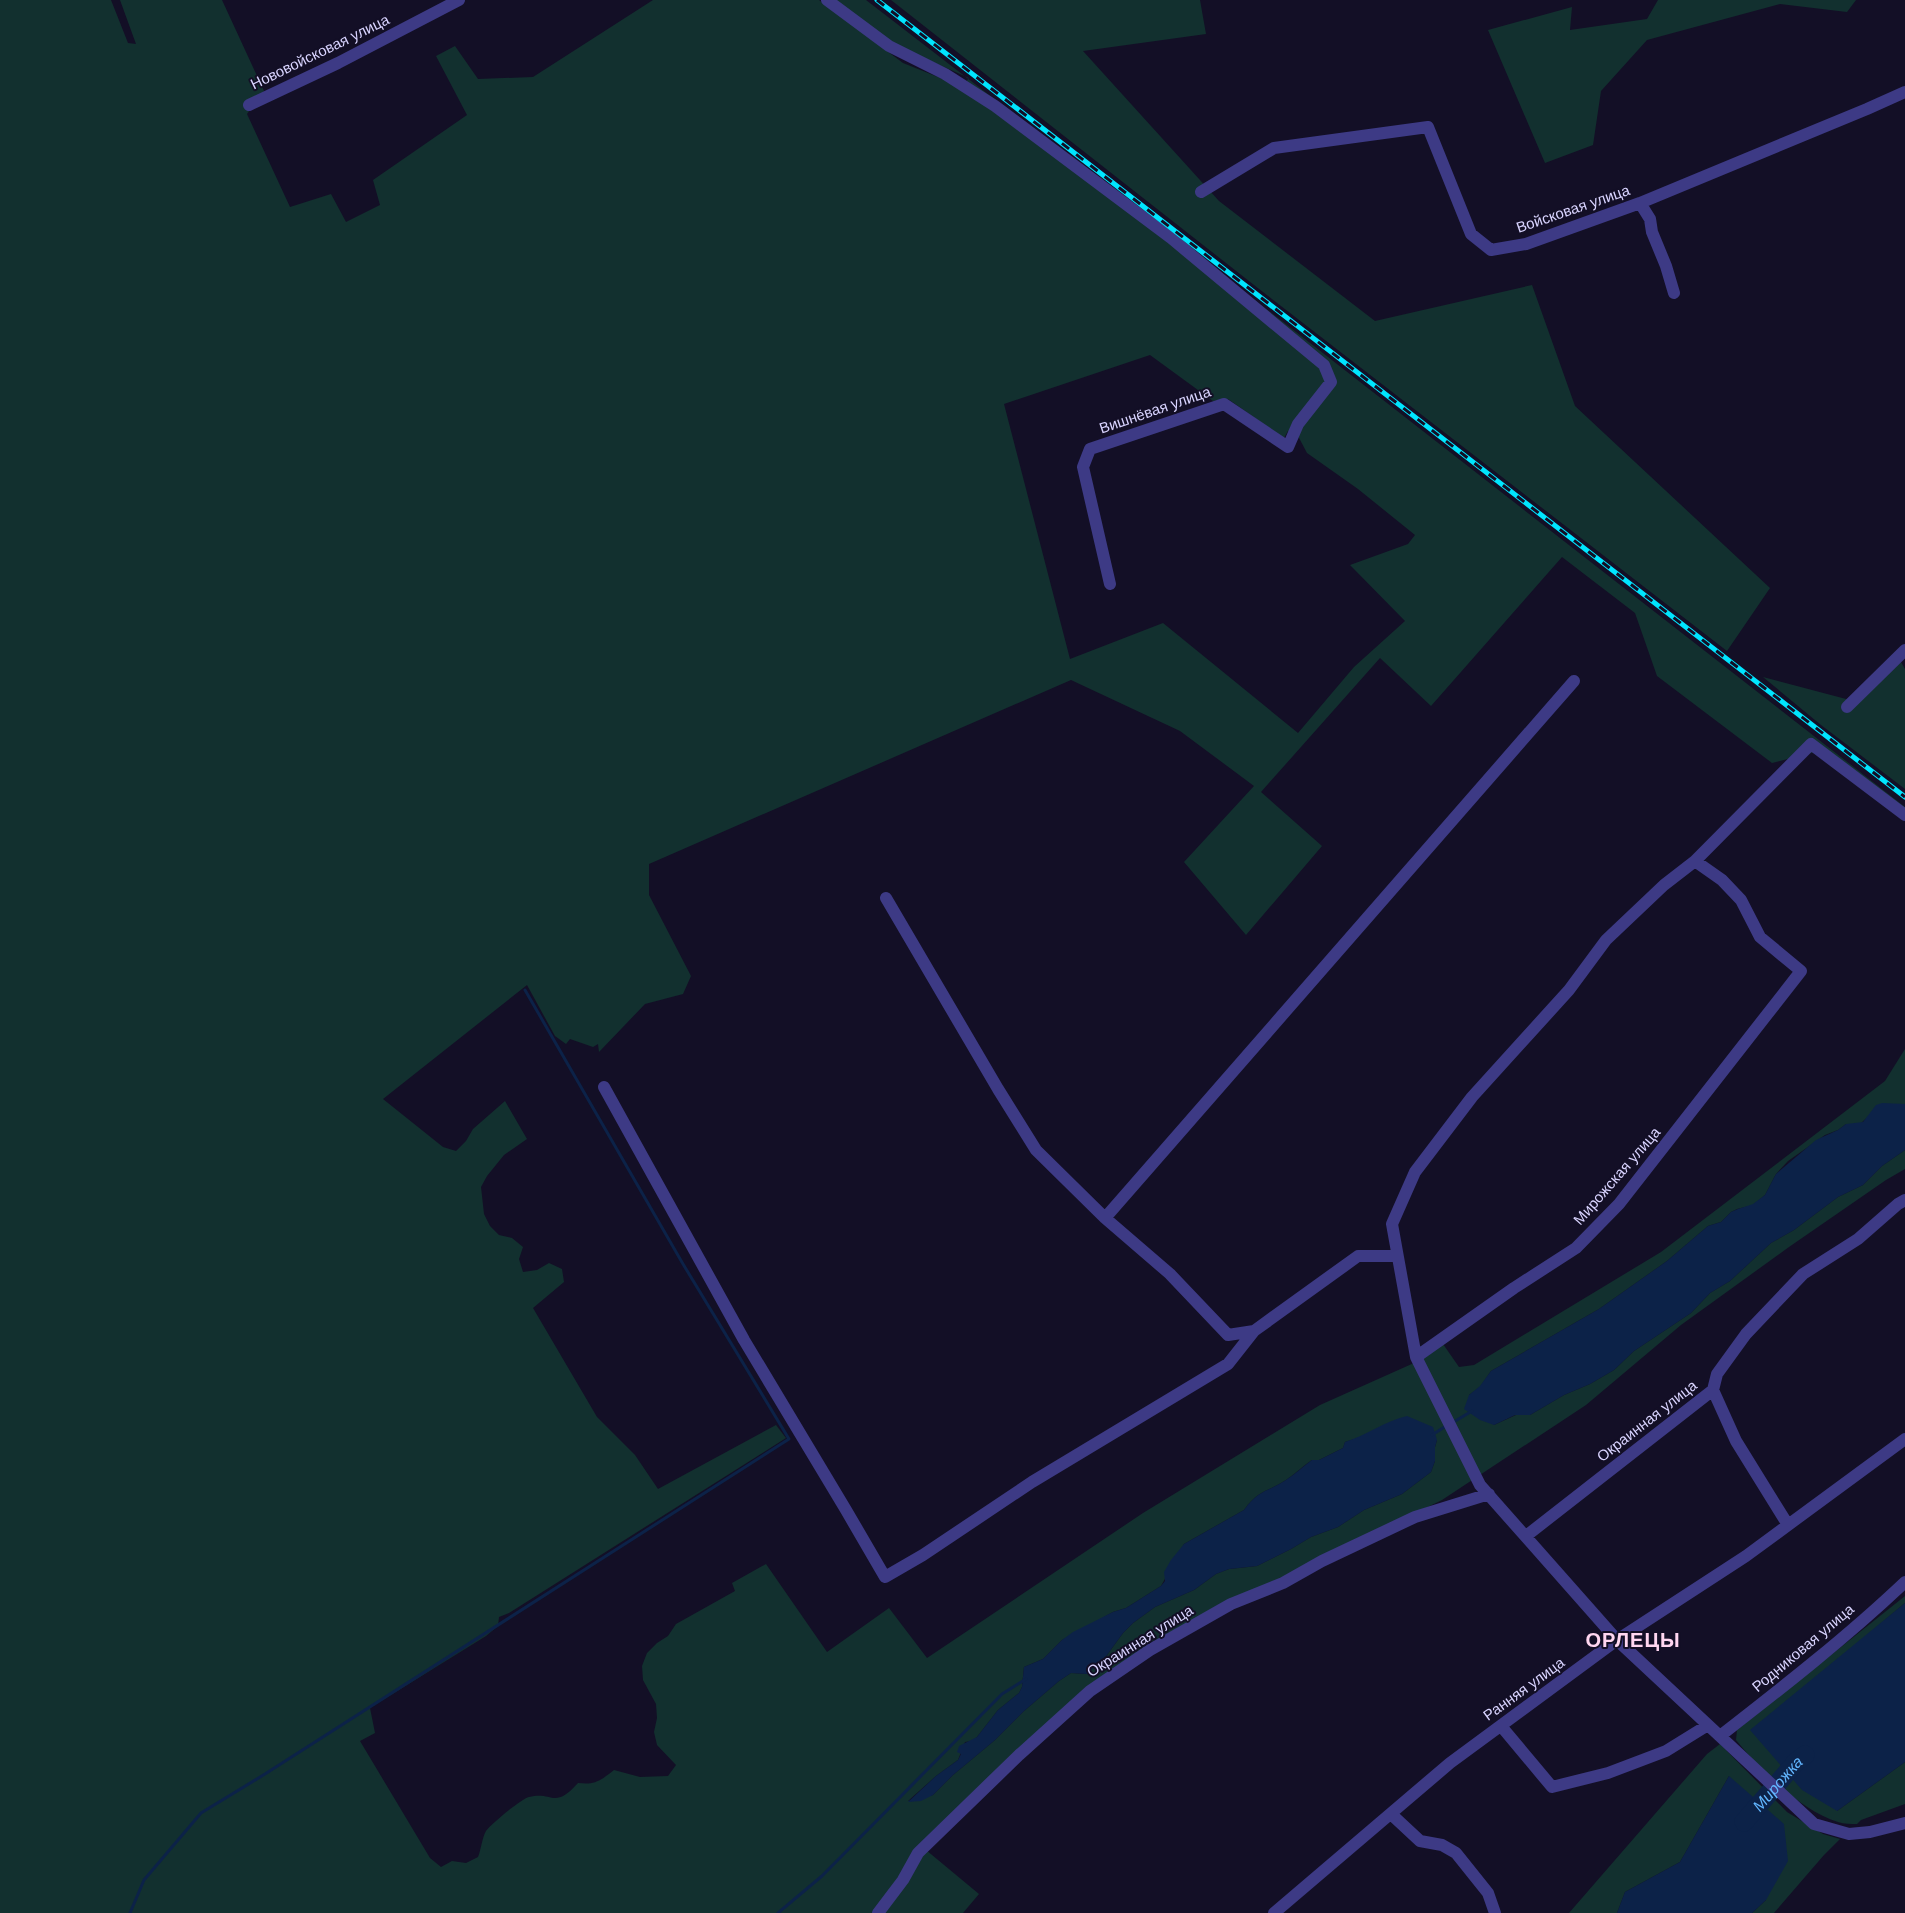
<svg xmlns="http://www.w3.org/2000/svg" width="1905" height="1913" viewBox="0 0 1905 1913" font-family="Helvetica,sans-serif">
	<rect width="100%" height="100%" fill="#130f26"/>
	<path fill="#12302f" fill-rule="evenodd" d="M0 0H111L128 43 136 44 120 0H222L264 91 247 114 290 207 331 194 346 222 380 205 373 180 467 115 436 56 455 46 478 79 533 77 653 0H819L903 63 943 79 960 89 969 78 890 43 833 0H866L1251 297 1905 807V820L1815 752 1772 763 1657 676 1635 613 1562 557 1431 706 1380 658 1261 792 1322 846 1246 935 1184 862 1254 786 1180 731 1071 680 649 864V895L691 976 683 994 645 1004 599 1052 598 1044 593 1047 570 1039 566 1044 555 1036 527 985 383 1099 443 1147 456 1151 466 1141 473 1129 505 1101 527 1139 504 1155 487 1176 481 1187 484 1214 490 1226 499 1235 512 1238 523 1247 519 1259 523 1272 537 1270 549 1263 562 1269 564 1282 533 1308 597 1417 635 1455 658 1489 776 1425 786 1438 509 1613 499 1617 498 1626 486 1636 370 1708 375 1733 360 1741 430 1858 441 1867 452 1861 466 1863 478 1857C481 1850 482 1838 486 1831 491 1824 521 1799 529 1797 553 1791 554 1810 578 1783 595 1785 600 1781 614 1770L640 1777 668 1776 676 1765 657 1745 654 1732 657 1718 656 1704 643 1680 642 1666 647 1653 657 1643 668 1636 676 1624 735 1591 732 1583 766 1564 827 1652 889 1608 927 1658 1143 1513 1320 1405 1414 1363 1443 1344 1459 1367 1474 1365 1661 1252 1885 1081 1905 1049V1104H1895L1871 1114 1860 1124H1846L1838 1130 1825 1135 1788 1161 1776 1174 1765 1195 1753 1205 1737 1209 1731 1212 1721 1222 1708 1226 1667 1261 1599 1309 1491 1371 1480 1387 1469 1395 1494 1425 1516 1415H1530L1564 1395 1590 1384 1614 1370 1634 1351 1691 1313 1710 1293 1730 1281 1771 1243 1794 1230 1838 1197 1863 1185 1882 1166 1905 1150V1169L1886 1180 1789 1247 1681 1325 1586 1405 1442 1500 1149 1643 920 1845 979 1894 963 1913H0ZM1150 355 1213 401 1228 399 1284 438 1288 431 1297 434 1307 453 1358 489 1415 535 1408 544 1350 565 1405 621 1354 667 1298 733 1163 623 1070 659 1004 404ZM1358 1438 1437 1440 1435 1447V1461L1431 1472 1402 1494 1364 1510 1338 1527 1311 1537 1291 1549 1257 1566 1229 1569 1216 1574 1194 1590 1155 1607 1133 1623 1123 1633 1107 1655 1087 1674 1071 1673 1059 1681 1024 1711 995 1740 953 1775 933 1795 908 1801 936 1776 958 1760 965 1742 972 1741 977 1737 998 1710 1019 1693 1022 1687 1024 1667 1043 1659 1062 1640 1113 1612 1126 1608 1161 1586 1184 1544 1244 1510C1259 1489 1268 1492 1286 1480 1295 1474 1303 1466 1312 1460H1319L1343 1448 1345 1442Z
		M891 0H1200L1206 34 1083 51 1219 201 1375 321 1532 285 1575 406 1770 588 1727 651 1254 285Z
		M1658 0H1856L1847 12 1780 4 1647 40 1601 91 1593 145 1545 163 1488 30 1572 7 1570 30 1647 19Z
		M1901 662 1905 669V789L1821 725 1763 677 1846 699 1857 704Z
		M1905 1596V1603L1853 1647 1837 1811 1905 1762V1804L1861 1820 1857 1824C1851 1824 1844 1824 1838 1822 1800 1810 1761 1771 1736 1740L1737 1730Z
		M1720 1744 1787 1812 1823 1834 1840 1839 1824 1855 1774 1913H1752L1766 1900 1729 1776 1680 1862 1625 1892 1617 1913H1569L1707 1754Z"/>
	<path fill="#0c2248" d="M1882 1103 1905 1104V1150L1882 1166 1863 1185 1838 1197 1794 1230 1771 1243 1730 1281 1710 1293 1691 1313 1634 1351 1614 1370 1590 1384 1564 1395 1530 1415H1515L1494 1425 1480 1420 1464 1409 1469 1395 1480 1386 1491 1371 1599 1309 1667 1261 1708 1226 1721 1222 1731 1212 1738 1209 1753 1204 1765 1195 1776 1174 1816 1140 1838 1130 1846 1124 1863 1122 1876 1105Z
		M1407 1416 1433 1427 1437 1440 1435 1447V1461L1431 1472 1402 1494 1364 1510 1338 1527 1311 1537 1291 1549 1257 1566 1229 1569 1216 1574 1194 1590 1155 1607 1133 1623 1123 1633 1107 1655 1087 1674 1071 1673 1059 1681 1024 1711 995 1740 953 1775 933 1795 921 1801 908 1802 936 1776 958 1760 961 1754 957 1752 959 1746 977 1737 998 1710 1019 1693 1022 1687 1024 1667 1043 1659 1062 1640 1073 1632 1113 1612 1126 1608 1161 1586 1165 1581 1164 1572 1171 1560 1184 1544 1244 1510C1259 1489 1268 1492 1286 1480 1295 1474 1304 1466 1312 1460H1319L1343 1448 1345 1442C1367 1435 1385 1421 1407 1416Z
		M1905 1603V1762L1837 1811 1802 1790 1750 1730Z
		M1729 1776 1784 1824 1788 1861 1766 1900 1752 1913H1617L1625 1892 1680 1862Z"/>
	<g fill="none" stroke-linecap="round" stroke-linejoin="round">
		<path stroke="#0c2248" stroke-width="3" d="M1452 1423 1472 1411
			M1432 1435 1446 1426
			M130 1913 144 1880 201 1813 265 1774 789 1439 683 1264 525 990
			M778 1913 822 1876 1002 1694 1026 1679"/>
		<path stroke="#0c2248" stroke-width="19" id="s1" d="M1744 1822 1796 1762 1805 1755"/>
		<path stroke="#3d3a85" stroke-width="12" d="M827 0 889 46 945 74 995 106 1171 238 1324 365 1331 382 1298 424 1288 447 1224 404 1090 449 1083 467 1110 584
			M249 105 338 63 459 0
			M1201 192 1274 148 1428 127 1471 234 1491 250 1526 244 1640 203 1867 109 1905 92
			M1640 203 1650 219 1652 232 1666 266 1674 293
			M1847 707 1905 650
			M1905 815 1811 744 1695 861 1664 885 1606 940 1569 990 1472 1097 1415 1172 1392 1224 1416 1357 1480 1485 1617 1640 1814 1824 1849 1834 1870 1832 1905 1823
			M886 898 998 1089 1036 1150 1105 1218 1170 1274 1228 1335 1254 1331
			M604 1087 744 1340 846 1510 885 1577 923 1555 1032 1482 1228 1364 1254 1331 1358 1256H1397
			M1105 1218 1574 681
			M1416 1357 1514 1288 1576 1248 1619 1204 1801 971 1760 937 1741 900 1722 880 1695 861
			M1713 1390 1736 1441 1788 1525
			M1526 1536 1713 1390 1717 1374 1746 1334 1803 1274 1858 1239 1898 1204 1905 1200
			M1501 1726 1552 1787 1608 1773 1666 1751 1708 1725
			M1720 1736C1783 1687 1847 1637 1905 1582
			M1391 1814 1420 1841 1442 1845 1456 1853 1488 1893 1495 1913
			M878 1913 903 1880 918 1853 1019 1755 1090 1691 1150 1650 1231 1604 1283 1583 1322 1561 1415 1517 1489 1494
			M1274 1913 1450 1763 1617 1640 1746 1556 1905 1439"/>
		<defs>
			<path id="rail" d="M877 0 1905 797"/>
		</defs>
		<use href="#rail" stroke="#00e5ff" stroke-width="5"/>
		<use href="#rail" stroke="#130f26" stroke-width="3" stroke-dasharray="9" stroke-linecap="butt"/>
	</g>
	<g text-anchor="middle" stroke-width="4" stroke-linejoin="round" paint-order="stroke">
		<g font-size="15" fill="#d9d4ff" stroke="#130f26">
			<text transform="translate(320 52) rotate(-26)" y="5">Нововойсковая улица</text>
			<text transform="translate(1573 209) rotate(-19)" y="5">Войсковая улица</text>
			<text transform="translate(1155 410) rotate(-19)" y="5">Вишнёвая улица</text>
			<text transform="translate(1617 1176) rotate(-49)" y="5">Мирожская улица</text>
			<text transform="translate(1647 1421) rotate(-38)" y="5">Окраинная улица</text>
			<text transform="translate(1140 1641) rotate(-32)" y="5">Окраинная улица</text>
			<text transform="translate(1803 1648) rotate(-40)" y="5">Родниковая улица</text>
			<text transform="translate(1524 1689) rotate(-36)" y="5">Ранняя улица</text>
		</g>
		<g font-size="16" font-style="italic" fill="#62b6ff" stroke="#130f26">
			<text dy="6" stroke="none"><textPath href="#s1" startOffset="51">Мирожка</textPath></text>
		</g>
		<g font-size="20" font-weight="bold" letter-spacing="1" fill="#ffd6f0" stroke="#130f26">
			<text x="1633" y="1647">ОРЛЕЦЫ</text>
		</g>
	</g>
</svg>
